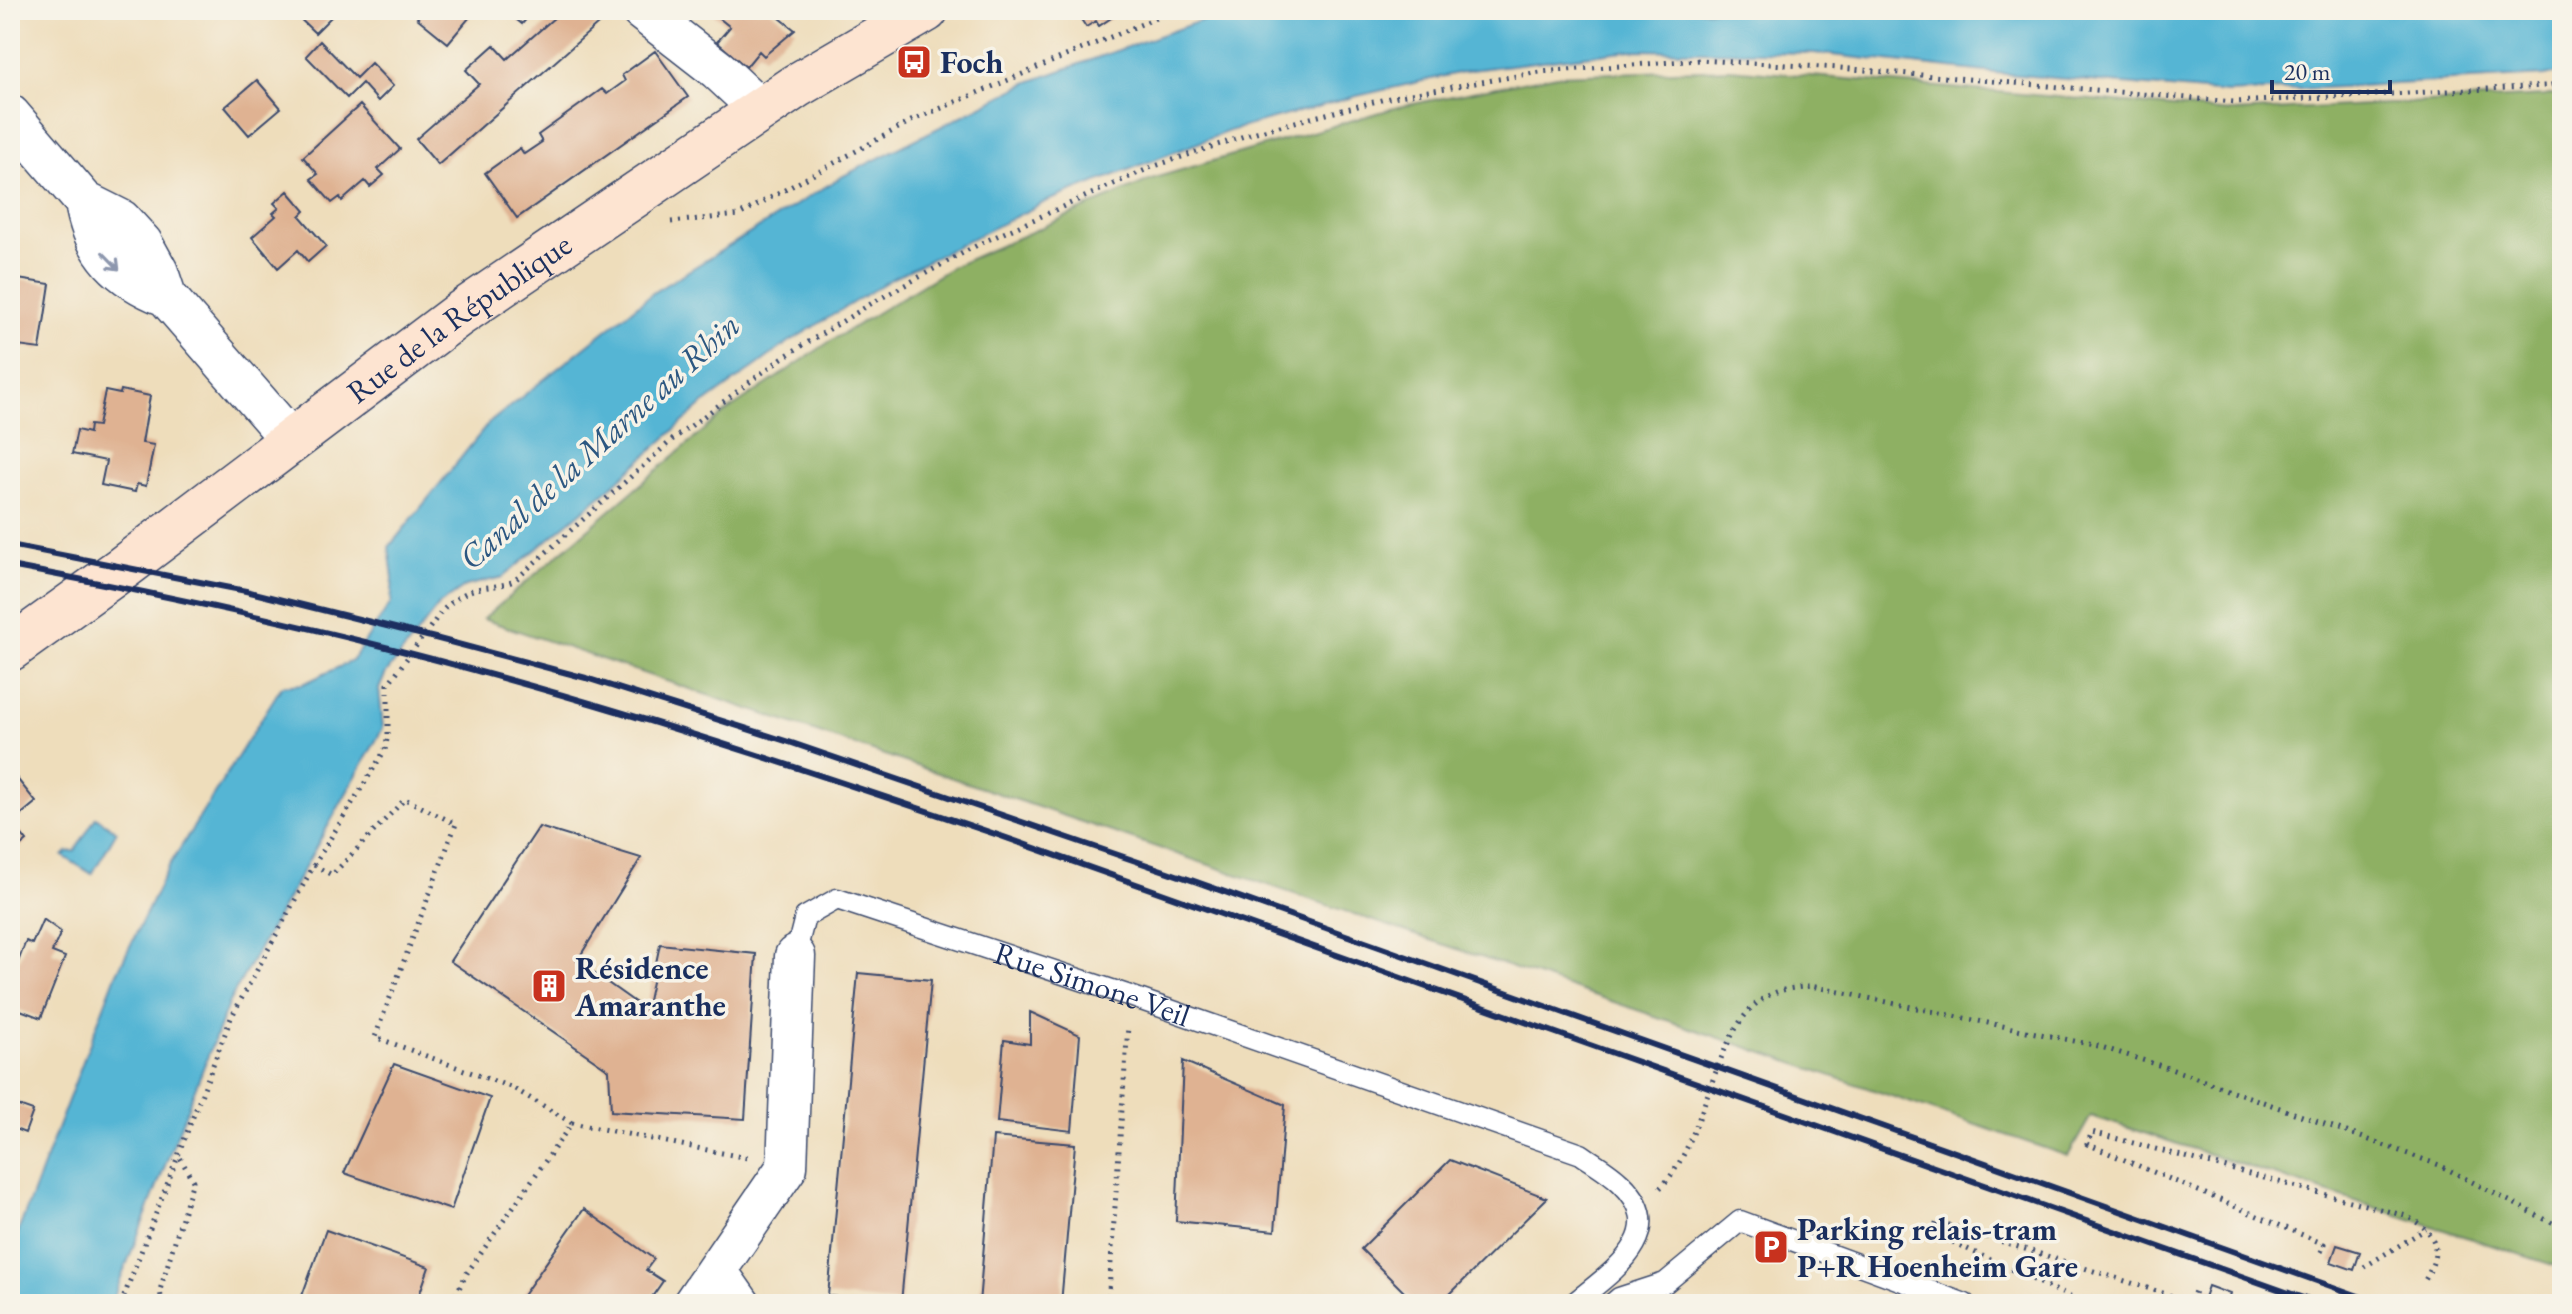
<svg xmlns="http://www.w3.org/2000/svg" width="2572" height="1314" viewBox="0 0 2572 1314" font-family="'EB Garamond',serif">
	<rect width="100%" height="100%" fill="#f7f3e8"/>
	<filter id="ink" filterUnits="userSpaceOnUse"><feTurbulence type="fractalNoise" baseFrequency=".0125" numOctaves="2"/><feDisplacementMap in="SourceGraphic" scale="16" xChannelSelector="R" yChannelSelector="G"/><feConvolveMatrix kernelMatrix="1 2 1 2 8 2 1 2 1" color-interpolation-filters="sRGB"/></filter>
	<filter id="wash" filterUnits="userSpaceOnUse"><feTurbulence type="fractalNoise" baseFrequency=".006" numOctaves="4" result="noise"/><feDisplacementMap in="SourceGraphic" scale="32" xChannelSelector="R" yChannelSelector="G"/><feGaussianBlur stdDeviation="1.8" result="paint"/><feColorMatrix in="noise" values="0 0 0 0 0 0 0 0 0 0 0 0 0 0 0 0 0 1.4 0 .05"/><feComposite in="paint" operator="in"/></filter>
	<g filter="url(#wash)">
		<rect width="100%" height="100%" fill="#edb"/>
		<path fill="#8eb064" stroke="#547061" stroke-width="2" d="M1730 69 2232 112 2545 96 2562 92V1268L2091 1116 2068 1156 483 619 723 414 829 342 954 266 1154 178 1398 107 1557 75Z"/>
		<path fill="#55b5d4" stroke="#387299" stroke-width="2" d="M1231 10H2562V72L2545 76 2228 93 1995 73 1814 53 1631 50 1471 70 1357 96 1229 131 1045 202 893 278 789 342 702 405 610 488 503 577 466 586 440 604 385 675 379 689 383 728 229 1002 111 1304H10V1253L115 977 169 866 282 686 303 684 352 661 391 603 393 578 389 547 489 423 654 292 843 176 1029 82Z
			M96 817 117 831 92 874 63 856 67 852 75 851Z"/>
		<g id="blocks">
			<path fill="#dfb292" d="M291 10H338L315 33Z
				M424 10H461L470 17 448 43 417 18Z
				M505 10H534L522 24Z
				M563 10H600L606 17 438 165 416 139 479 84 466 70 494 45 507 59Z
				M709 10H770L795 30 764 56 759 51 746 67 717 42 730 27Z
				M1075 10H1123L1099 26 1096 21 1086 27Z
				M320 41 356 78 371 63 393 86 378 101 362 83 347 98 306 56Z
				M655 51 688 97 517 218 485 173 520 148 524 154 542 142 538 135 602 89 607 94 625 81 622 75Z
				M257 80 281 108 249 135 225 107Z
				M360 105 400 149 378 169 384 175 370 187 365 181 342 201 340 197 332 203 311 179 318 174 303 157Z
				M288 191 305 211 300 216 326 246 308 262 298 250 278 268 252 237 276 216 273 213 279 208 274 203Z
				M18 279 50 284 40 349 10 345Z
				M121 390 150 396 142 443 154 445 146 486 137 484 135 492 101 485 106 461 72 454 77 430 89 433 90 425 98 426 105 391 120 394Z
				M10 770 36 802 12 822 27 841 10 855Z
				M539 827 641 858 577 961 646 1010 660 944 756 954 745 1119 611 1111 609 1070 450 961Z
				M43 919 61 932 52 952 65 957 41 1018 10 1006V983L26 941 32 944Z
				M858 973 931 980 901 1303 828 1296Z
				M1030 1012 1080 1035 1072 1131 997 1122 1004 1040 1030 1044Z
				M1183 1061 1285 1105 1275 1231 1176 1221Z
				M394 1064 490 1098 451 1210 344 1173Z
				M10 1103 33 1111 25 1133 10 1127Z
				M993 1137 1075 1144 1061 1304H979Z
				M1450 1160 1547 1198 1440 1304H1416L1361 1249Z
				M584 1209 654 1259 646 1270 663 1281 647 1304H517Z
				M326 1230 429 1267 416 1304H299Z
				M2337 1245 2360 1252 2354 1270 2331 1262Z
				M2208 1286 2230 1294 2227 1304 2202 1303Z"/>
		</g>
	</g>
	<g filter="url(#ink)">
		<use href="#blocks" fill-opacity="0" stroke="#3b496c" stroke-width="2"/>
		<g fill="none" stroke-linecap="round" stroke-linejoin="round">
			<defs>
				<g id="service">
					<path id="s1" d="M795 956 805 917 837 899 1130 996 1581 1154C1594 1163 1610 1172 1621 1183 1674 1234 1610 1273 1573 1304"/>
					<path d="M1612 1304 1619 1298 1665 1283 1740 1221 1965 1304"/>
				</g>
				<path id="pedestrian" d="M718 1264 746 1304"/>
				<path id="minor" d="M641 10 718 70 761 110
					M10 115 85 202 121 220 142 243 158 272 166 296 292 441
					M85 202C93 252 120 278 166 296
					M693 1304 787 1167 795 956"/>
				<g id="secondary">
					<path id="s2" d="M10 649 124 567 458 315 796 86 926 10"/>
				</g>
			</defs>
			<use href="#service" stroke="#3b496c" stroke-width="23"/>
			<use href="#pedestrian" stroke="#3b496c" stroke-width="33"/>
			<use href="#minor" stroke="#3b496c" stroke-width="43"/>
			<use href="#secondary" stroke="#3b496c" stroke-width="47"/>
			<path stroke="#3b496c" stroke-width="5" stroke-dasharray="2 6" stroke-linecap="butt" d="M671 222 739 215 913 120 1175 10
				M314 865 332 875 405 799 456 824 375 1037 513 1088 572 1123 467 1273 451 1304
				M572 1123 747 1158
				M1660 1188C1710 1140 1711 1018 1774 993 1785 988 1799 988 1811 986L2098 1046 2171 1069 2439 1165 2562 1228
				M2321 1252 2324 1244 2087 1144 2092 1132 2406 1216C2437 1232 2443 1249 2425 1280
				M2364 1267 2426 1229
				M121 1304 231 1018 314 865 385 750 388 734V684L442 611C453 600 466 590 482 588 493 586 502 586 514 581L672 440 782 358 874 302 981 243 1152 167 1256 132 1393 97 1540 72 1699 60 1840 68 2234 102 2545 86 2562 83
				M162 1304 160 1290 193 1181 178 1154
				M1108 1304 1128 1026
				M2085 1304 1933 1233 1937 1221 2191 1302 2196 1288"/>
			<use href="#service" stroke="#fff" stroke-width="20"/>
			<use href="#pedestrian" stroke="#fff" stroke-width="30"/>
			<use href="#minor" stroke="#fff" stroke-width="40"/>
			<use href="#secondary" stroke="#fde4d1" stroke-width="44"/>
			<path stroke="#1b2f5e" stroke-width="6" d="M10 545 246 591 435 638 586 678 792 743 1194 881 2381 1304
				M10 566C177 597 343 633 506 679 672 725 835 780 998 835L2320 1304"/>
		</g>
		<defs><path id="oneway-shaft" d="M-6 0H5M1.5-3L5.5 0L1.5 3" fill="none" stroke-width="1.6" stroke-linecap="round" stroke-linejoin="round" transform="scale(2)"/></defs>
		<use stroke="#8d97ae" href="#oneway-shaft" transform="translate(111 261) rotate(46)"/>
	</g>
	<defs>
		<symbol id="bus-square" viewBox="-11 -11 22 22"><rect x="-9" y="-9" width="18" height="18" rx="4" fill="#c8321e" stroke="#f7f3e8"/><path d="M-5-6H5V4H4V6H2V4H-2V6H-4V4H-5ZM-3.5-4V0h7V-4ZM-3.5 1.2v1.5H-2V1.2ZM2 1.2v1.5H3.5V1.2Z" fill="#fff"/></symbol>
		<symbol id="building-square" viewBox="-11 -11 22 22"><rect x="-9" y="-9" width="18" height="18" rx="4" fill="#c8321e" stroke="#f7f3e8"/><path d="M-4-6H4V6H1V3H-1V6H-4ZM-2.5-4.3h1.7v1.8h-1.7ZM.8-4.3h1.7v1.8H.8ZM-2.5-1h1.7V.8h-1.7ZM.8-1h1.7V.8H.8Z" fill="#fff"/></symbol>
		<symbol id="parking-square" viewBox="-11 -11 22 22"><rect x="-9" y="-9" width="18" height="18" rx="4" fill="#c8321e" stroke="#f7f3e8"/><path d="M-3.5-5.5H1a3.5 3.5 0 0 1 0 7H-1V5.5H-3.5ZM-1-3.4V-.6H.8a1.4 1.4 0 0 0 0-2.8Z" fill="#fff"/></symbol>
	</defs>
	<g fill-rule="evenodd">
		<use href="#bus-square" x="894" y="42" width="40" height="40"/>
		<use href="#building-square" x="529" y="966" width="40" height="40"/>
		<use href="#parking-square" x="1751" y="1227" width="40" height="40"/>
	</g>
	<g text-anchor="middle" stroke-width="7" stroke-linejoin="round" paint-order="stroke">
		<g font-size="32" font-weight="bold" fill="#1b2f5e" stroke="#f7f3e8" text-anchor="start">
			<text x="940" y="73">Foch</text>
			<text x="575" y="979">Résidence<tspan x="575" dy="37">Amaranthe</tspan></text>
			<text x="1797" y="1240">Parking relais-tram<tspan x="1797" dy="37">P+R Hoenheim Gare</tspan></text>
		</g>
		<g font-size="32" fill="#1b2f5e" stroke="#f7f3e8">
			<text dy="11" stroke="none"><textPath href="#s2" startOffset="558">Rue de la République</textPath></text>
			<text dy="11" stroke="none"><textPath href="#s1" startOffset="346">Rue Simone Veil</textPath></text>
		</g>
		<g font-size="34" font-style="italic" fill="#2c5781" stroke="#f7f3e8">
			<text transform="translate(599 441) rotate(-42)" y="12">Canal de la Marne au Rhin</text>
		</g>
	</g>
	<rect width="2572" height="1314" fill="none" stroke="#f7f3e8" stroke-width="40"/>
	<path d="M2272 80v12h118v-12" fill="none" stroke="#1b2f5e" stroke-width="4"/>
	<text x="2284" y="80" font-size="24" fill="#1b2f5e" stroke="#f7f3e8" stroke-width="6" paint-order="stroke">20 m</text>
</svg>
